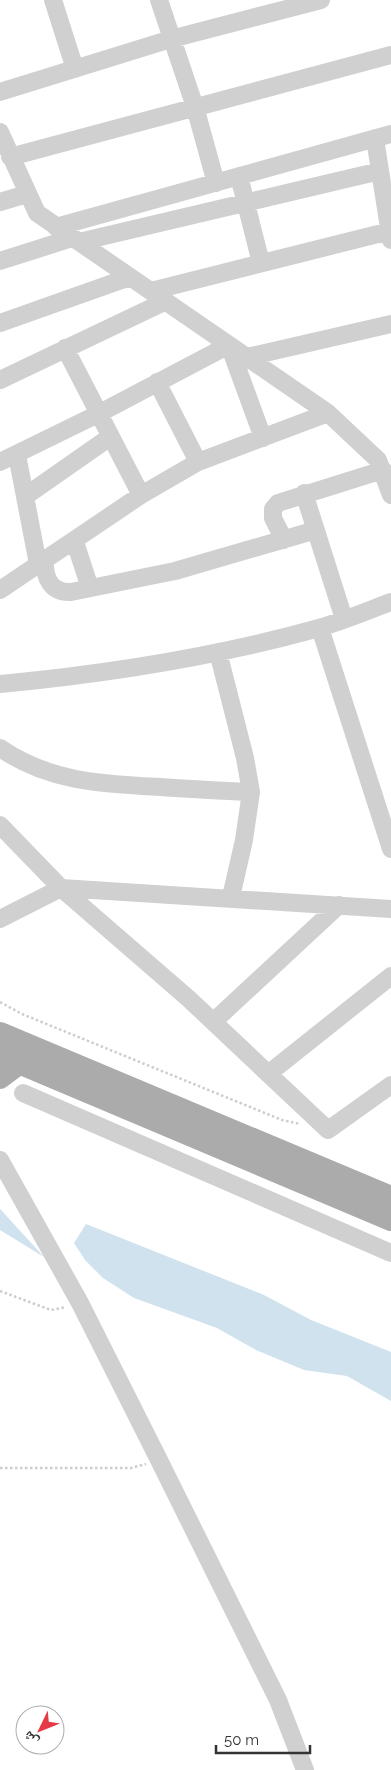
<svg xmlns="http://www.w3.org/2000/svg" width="391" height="1770" viewBox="0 0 391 1770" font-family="Raleway,'Noto Naskh Arabic',sans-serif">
	<rect width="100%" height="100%" fill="#fff"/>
	<path fill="#cfe2ee" d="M0 1209 1 1210 44 1257 0 1230Z
		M86 1224 264 1295 311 1320 391 1352V1401L347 1376 304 1370 256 1350 217 1328 134 1298 103 1278 85 1260 74 1243Z"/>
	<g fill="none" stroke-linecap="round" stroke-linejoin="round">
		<path stroke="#cdcdcd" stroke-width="2.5" stroke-dasharray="2.5 2.5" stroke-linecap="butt" d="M0 1002 22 1014 282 1120 300 1124
			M0 1291 51 1310 66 1307
			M0 1468H131L146 1464"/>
		<path stroke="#d0d0d0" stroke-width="18" d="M53 0 75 69
			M159 0 195 107 216 183
			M0 92 171 39 321 0
			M0 132 37 213 328 413 378 460 391 495
			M375 139 391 240
			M10 157 391 55
			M239 176 261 263
			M0 202 27 194
			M56 227 391 134
			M79 242 380 171
			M0 261 72 238
			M151 291 390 231
			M0 323 130 277
			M65 348 141 495
			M247 357 391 324
			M0 380 166 301
			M157 382 198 462
			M17 455 38 564
			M0 462 98 414 229 345 263 438
			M304 493 344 619
			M27 495 110 437
			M284 540 273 518V509L278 503 383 470
			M75 542 90 588
			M45 560C44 578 51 593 71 592L175 571 316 530
			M0 590 141 495 198 462 328 413
			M320 628 391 849
			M218 652 245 758 251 792 244 840 231 897
			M0 684C107 674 215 657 319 628 343 621 367 611 391 602
			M0 748C49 782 102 784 160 787 190 789 220 791 251 792
			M0 825 61 888 189 999 328 1130 391 1085
			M0 919 61 888 391 909
			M213 1022 339 905
			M268 1074 391 976
			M23 1093 391 1253
			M0 1160 80 1303 159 1460 278 1700 305 1770"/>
		<path stroke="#ababab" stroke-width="22" d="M0 1033 391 1197
			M0 1055 391 1220
			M0 1078 20 1063"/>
	</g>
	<g transform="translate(40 1730) rotate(227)"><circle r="24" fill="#ffffff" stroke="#adadad"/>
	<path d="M0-4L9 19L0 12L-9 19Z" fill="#e63946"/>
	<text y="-8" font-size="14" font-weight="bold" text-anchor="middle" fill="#333333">ش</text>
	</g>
	<path d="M216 1745v8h94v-8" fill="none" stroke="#333333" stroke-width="2.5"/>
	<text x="224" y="1745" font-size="15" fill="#333333" stroke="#ffffff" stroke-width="4" paint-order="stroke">50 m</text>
</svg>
